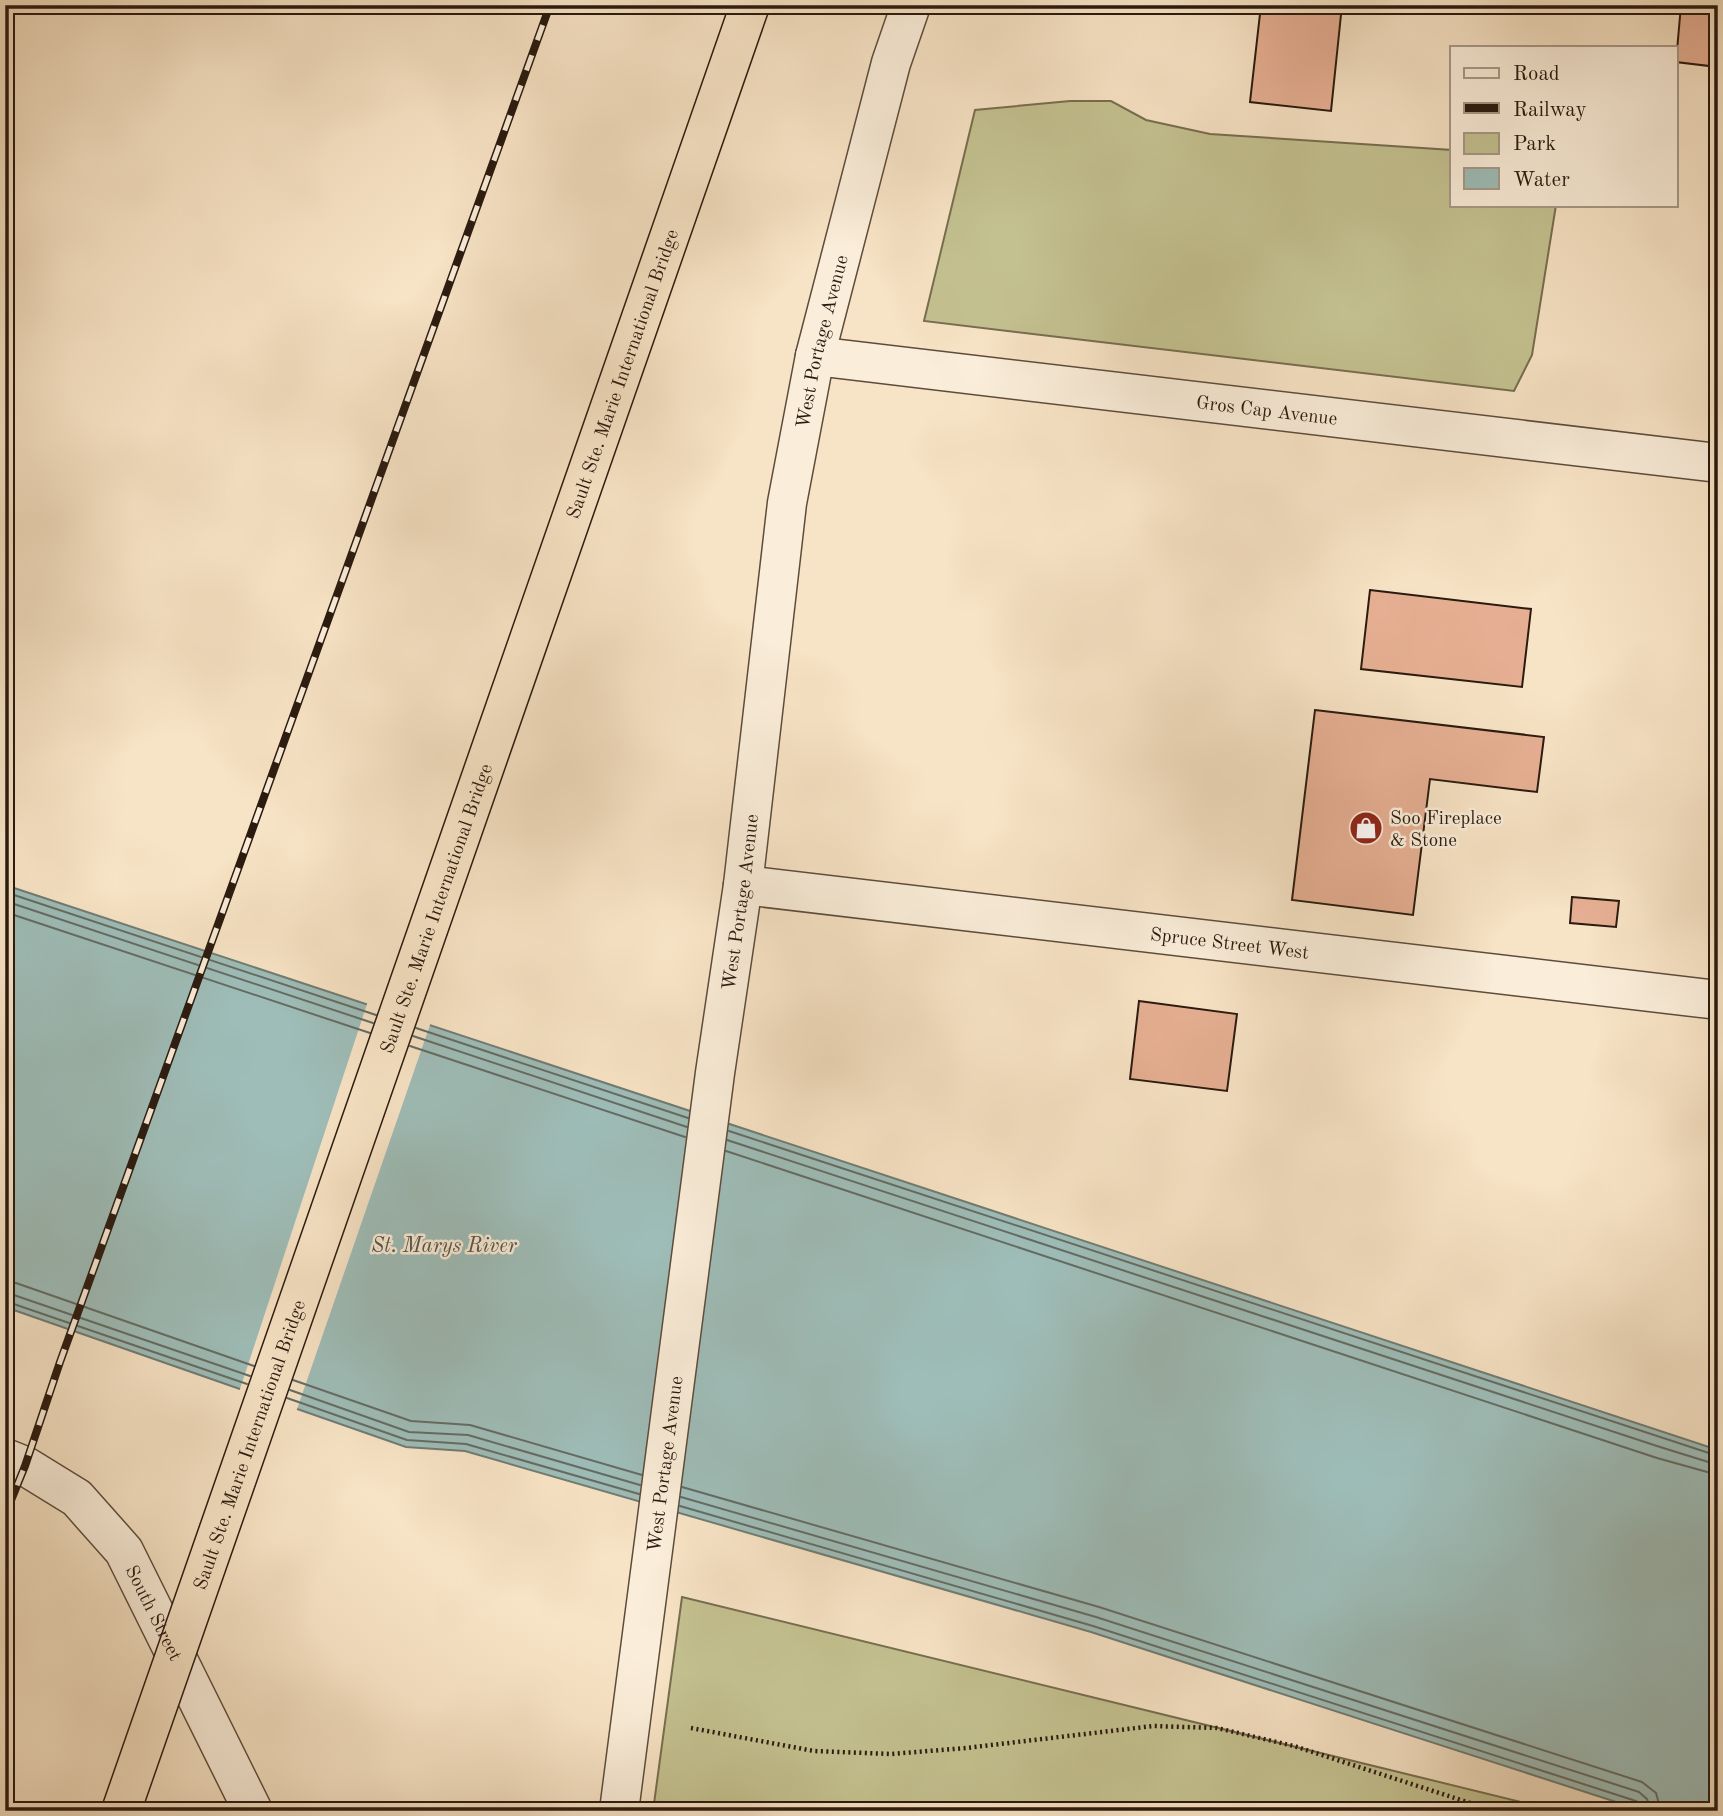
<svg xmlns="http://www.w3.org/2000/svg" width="1723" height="1816" viewBox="0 0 1723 1816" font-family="'Old Standard TT',serif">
	<rect width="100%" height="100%" fill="#f7e3c5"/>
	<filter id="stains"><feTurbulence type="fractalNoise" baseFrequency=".00286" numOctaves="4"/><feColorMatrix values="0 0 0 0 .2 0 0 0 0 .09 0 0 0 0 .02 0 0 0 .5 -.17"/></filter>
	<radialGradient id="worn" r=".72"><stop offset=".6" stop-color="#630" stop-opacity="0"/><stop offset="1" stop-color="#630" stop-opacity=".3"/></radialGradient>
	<path fill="#c4c190" stroke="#776e50" stroke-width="2" d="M1070 101H1111L1146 120 1210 134 1452 150V205H1556L1532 355 1514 391 924 321 975 110Z
		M682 1597 1558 1811H653Z"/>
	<path fill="#9ebdb8" stroke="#707c74" stroke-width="2" d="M5 885 1718 1450V1811H1644L1091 1632 465 1451 406 1447 5 1307Z"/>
	<path fill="#f7e3c5" d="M368 1001 431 1022 296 1412 239 1392Z"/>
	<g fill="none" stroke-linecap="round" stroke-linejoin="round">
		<path stroke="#646c64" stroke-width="2" d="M5 892 376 1015
			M5 901 373 1023
			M5 912 370 1033
			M416 1028 688 1118
			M413 1036 687 1127
			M410 1046 685 1137
			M729 1131 1718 1456
			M727 1140 1660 1447 1718 1465
			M726 1151 1657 1458 1718 1475
			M5 1282 16 1283 254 1366
			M5 1292 250 1376
			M5 1301 247 1384
			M293 1380 411 1421 470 1425 642 1475
			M290 1390 409 1432 468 1435 640 1485
			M287 1398 407 1440 466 1444 639 1494
			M682 1487 1099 1607 1642 1782 1656 1793 1661 1811
			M681 1497 1096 1617 1639 1792 1647 1799 1651 1811
			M680 1506 1093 1626 1636 1801 1641 1805 1642 1811"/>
	</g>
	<path fill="#e6af93" stroke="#2a1a0f" stroke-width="2" d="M1261 5H1342L1331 111 1250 102Z
		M1681 5H1718V67L1676 62Z
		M1370 590 1531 609 1522 687 1361 669Z
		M1315 710 1544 737 1537 792 1430 779 1413 915 1292 900Z
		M1572 897 1619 901 1616 927 1570 923Z
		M1139 1001 1237 1014 1227 1091 1130 1079Z"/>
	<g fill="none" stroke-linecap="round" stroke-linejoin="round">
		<defs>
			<g id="minor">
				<path id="s1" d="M815 356 1718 463"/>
				<path id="s2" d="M743 885 1718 1000"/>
				<path id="s3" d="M5 1458 25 1466 77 1498 124 1551 253 1811"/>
				<path id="s4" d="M619 1811 715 1073 743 885 787 503 815 356 891 63 911 5"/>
			</g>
		</defs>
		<use href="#minor" stroke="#5d4c3c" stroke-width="41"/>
		<path stroke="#2a1a0f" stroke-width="4.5" stroke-dasharray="2 3.5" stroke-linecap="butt" d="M691 1728 814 1751 891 1754 966 1748 1153 1726 1217 1728 1294 1746 1495 1811"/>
		<use href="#minor" stroke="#faedd9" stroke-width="38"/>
		<defs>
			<path id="rail" d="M5 1515 25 1466 60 1362 550 5"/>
		</defs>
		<use href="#rail" stroke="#2a1a0f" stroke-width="8"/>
		<use href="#rail" stroke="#faedd9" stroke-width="5" stroke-dasharray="16" stroke-linecap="butt"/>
		<defs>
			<g id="highway-bridge">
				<path id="s5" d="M121 1811 750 5"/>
			</g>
		</defs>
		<use href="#highway-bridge" stroke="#2a1a0f" stroke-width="41" stroke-linecap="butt"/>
		<use href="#highway-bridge" stroke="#f7e3c5" stroke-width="38"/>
	</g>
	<defs>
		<symbol id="shop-disc" viewBox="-11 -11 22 22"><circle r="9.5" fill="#8f2418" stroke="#faedd9"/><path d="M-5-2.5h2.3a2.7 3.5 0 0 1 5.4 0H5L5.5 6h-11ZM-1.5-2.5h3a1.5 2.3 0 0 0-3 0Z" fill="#fff"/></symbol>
	</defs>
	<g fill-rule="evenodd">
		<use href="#shop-disc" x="1347" y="809" width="38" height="38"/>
	</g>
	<g text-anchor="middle" stroke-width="5" stroke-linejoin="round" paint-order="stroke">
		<g font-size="19" fill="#2a1a0f" stroke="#faedd9">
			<text dy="7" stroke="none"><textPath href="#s4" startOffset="1484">West Portage Avenue</textPath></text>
			<text dy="7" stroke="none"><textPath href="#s5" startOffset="1522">Sault Ste. Marie International Bridge</textPath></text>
			<text dy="7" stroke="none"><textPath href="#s1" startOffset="455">Gros Cap Avenue</textPath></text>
			<text dy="7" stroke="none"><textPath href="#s4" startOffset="917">West Portage Avenue</textPath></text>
			<text dy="7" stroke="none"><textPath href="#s5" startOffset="956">Sault Ste. Marie International Bridge</textPath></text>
			<text dy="7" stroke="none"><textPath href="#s2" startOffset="490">Spruce Street West</textPath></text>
			<text dy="7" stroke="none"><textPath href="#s5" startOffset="388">Sault Ste. Marie International Bridge</textPath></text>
			<text dy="7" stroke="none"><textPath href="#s4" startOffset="350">West Portage Avenue</textPath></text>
			<text dy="7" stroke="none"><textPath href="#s3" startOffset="222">South Street</textPath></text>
		</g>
		<g font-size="19" fill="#2a1a0f" stroke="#faedd9" text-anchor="start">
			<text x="1390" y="824">Soo Fireplace<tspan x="1390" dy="22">&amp; Stone</tspan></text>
		</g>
		<g font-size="21" font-style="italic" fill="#53534a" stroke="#faedd9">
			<text x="444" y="1252">St. Marys River</text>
		</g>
	</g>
	<rect width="1723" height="1816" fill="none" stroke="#f7e3c5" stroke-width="28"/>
	<rect x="7" y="7" width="1709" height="1802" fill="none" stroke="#2a1a0f" stroke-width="3.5"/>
	<rect x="14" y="14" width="1695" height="1788" fill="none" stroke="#2a1a0f" stroke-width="2"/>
	<rect x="1450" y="46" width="228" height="161" fill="#faedd9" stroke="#a79988" stroke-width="2"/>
	<rect x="1464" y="68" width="35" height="10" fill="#faedd9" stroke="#a79988" stroke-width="2"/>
	<text x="1513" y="80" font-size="21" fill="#2a1a0f">Road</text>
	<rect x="1464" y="103" width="35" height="10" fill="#2a1a0f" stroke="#a79988" stroke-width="2"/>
	<text x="1513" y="116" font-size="21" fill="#2a1a0f">Railway</text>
	<rect x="1464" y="133" width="35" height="21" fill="#c4c190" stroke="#a79988" stroke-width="2"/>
	<text x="1513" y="150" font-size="21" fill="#2a1a0f">Park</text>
	<rect x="1464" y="168" width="35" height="21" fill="#9ebdb8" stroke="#a79988" stroke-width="2"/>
	<text x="1513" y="186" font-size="21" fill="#2a1a0f">Water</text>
	<rect width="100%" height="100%" filter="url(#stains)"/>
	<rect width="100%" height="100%" fill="url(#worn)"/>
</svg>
